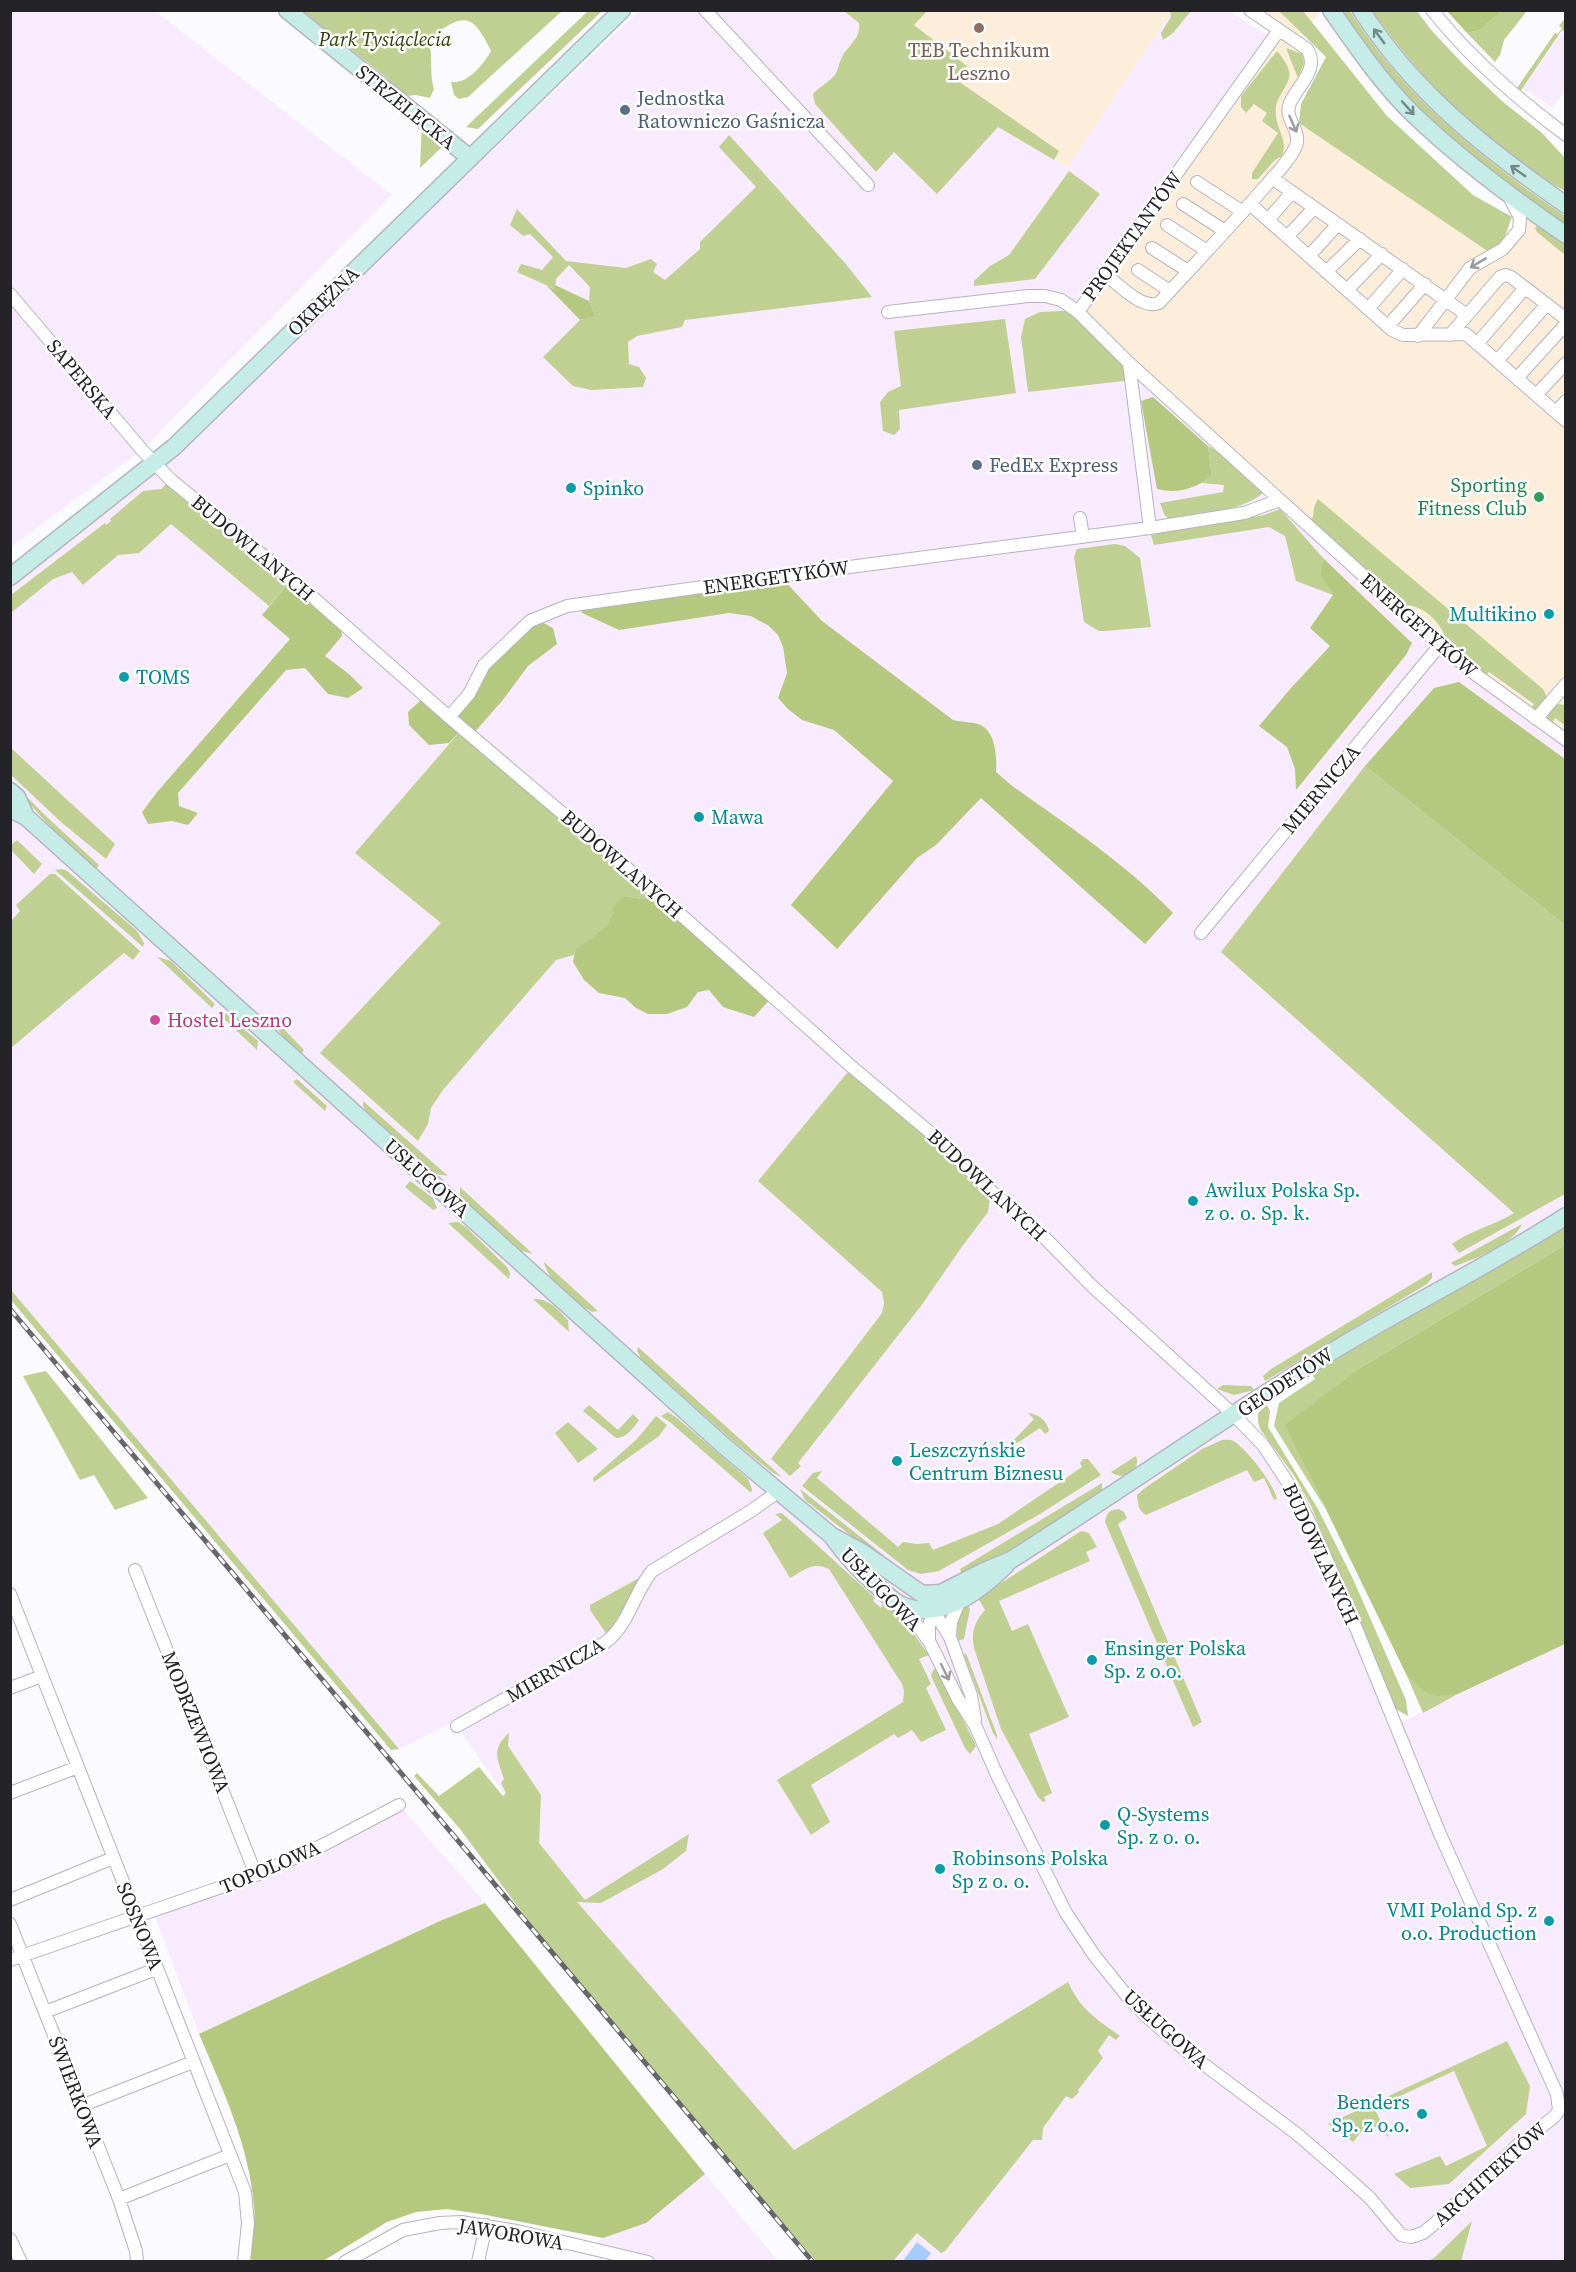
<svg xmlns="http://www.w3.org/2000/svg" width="1576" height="2272" viewBox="0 0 1576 2272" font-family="'Source Serif 4',serif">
	<rect width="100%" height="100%" fill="#fafaff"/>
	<path fill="#fdeedb" d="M927 11H1172L1068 168 998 127 896 41Z
		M1251 11H1321L1295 41 1310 55 1285 122 1299 117 1496 250 1495 263 1513 245 1514 204 1565 235V740L1475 675 1078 312 1279 31Z"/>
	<path fill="#f8ebff" d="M11 11H155L392 195 142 450 11 547Z
		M639 11H927L896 41 998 127 1068 168 1172 11H1229L1273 39 1078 312 1440 645 1565 740V1216L1234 1415 1296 1495 1389 1728 1565 1644V2261H830L464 1821 505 1795 454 1722 399 1749 11 1290 10 587 176 452Z
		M1562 32 1565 34V90L1553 108 1523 88Z
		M399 1805 485 1903 442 1920 199 2034 153 1911 199 1896Z
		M705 2174 778 2261H648L588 2248 603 2238 646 2223Z"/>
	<path fill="#bfd092" d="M303 11H562L468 97 459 99 454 95 451 82C468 84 483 65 491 51 472 11 463 14 429 38 433 56 429 72 434 89L430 98 416 95 405 96 387 78Z
		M588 11H602L478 129 466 127Z
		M844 11H927L914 25 967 66 958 81 1059 151 1054 160 998 127 937 194 894 152 876 172 815 104 813 94C819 87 826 84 832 78 839 72 838 64 842 57 848 45 861 39 859 23Z
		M1170 11H1191L1173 33 1163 40 1161 33 1171 17Z
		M1279 11H1303L1387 116 1473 195 1512 217 1505 236 1496 250H1486L1299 123 1301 104 1326 57Z
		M1341 11H1350C1404 97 1482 159 1565 216V227C1515 191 1461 154 1418 108 1389 78 1365 44 1341 11Z
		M1372 11H1417L1432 31 1465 66 1502 101 1542 133 1565 158V191C1486 149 1424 82 1372 11Z
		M1502 11H1527L1504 40 1500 55 1495 62 1467 33 1480 30Z
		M1565 18V32L1562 30 1520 92 1517 88 1555 33 1558 34 1562 28 1559 26Z
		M1286 48 1302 54 1304 63 1298 78Z
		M1277 51C1282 57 1287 63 1289 71 1292 83 1279 92 1276 106 1273 127 1289 138 1282 156L1275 160 1258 179H1252V173L1278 133 1262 121 1267 113 1254 104 1246 113 1241 107V96Z
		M422 119 442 144V147L420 168Z
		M729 135 845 263 872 297 685 320 682 327 637 336 628 342 629 364 639 367 646 378 643 387 592 390 573 386 543 357 580 320 596 317 589 301 590 287 569 265 556 279 555 289 517 272 521 264 542 270 553 257 530 234 523 236 510 225 517 209 566 261 626 268 651 259 657 264 653 272 665 280 700 249V242L756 187 719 147Z
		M1069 171 1100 194 1035 279 974 286V281L990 266 1009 255Z
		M1538 225 1565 242V255L1537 232 1535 228Z
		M1061 311 1078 312 1129 363 1132 380 1028 392 1021 337 1025 319 1040 312Z
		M1005 319 1016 393 899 410 900 429 894 435 883 431 880 402 888 392 901 386 894 331Z
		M1208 446 1227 457 1263 493C1241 512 1196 514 1169 520L1164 514 1160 503 1223 492 1224 485 1202 483 1212 476Z
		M171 480 292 579 269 606 171 524 139 553 118 555 83 585 72 572 53 579 11 613V595L105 523 106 525 111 521 110 519 143 491 161 489Z
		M1318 499 1543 689 1547 697 1538 711H1529L1534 704 1489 672 1486 675 1448 646C1445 626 1424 603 1402 605L1304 524 1313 517 1314 507Z
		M1280 509 1323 558 1320 575 1333 595 1296 581 1285 536 1269 527 1154 545 1151 535 1264 515Z
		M1115 544 1125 546 1140 558 1151 627 1105 631H1099L1084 622 1074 557 1077 549Z
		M1558 704 1565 705V725L1555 718 1550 726 1547 720 1548 712Z
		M463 728 661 897 642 899 624 896 606 926 575 950 574 955 556 960 443 1090 431 1108 428 1124 418 1141 320 1053 441 923 355 853Z
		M10 747 115 844 106 859 61 822 11 775Z
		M1365 766 1565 925V1194L1459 1253 1452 1244C1471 1230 1495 1225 1514 1213L1221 952Z
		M10 780 49 819 99 865 96 869 54 831 11 783Z
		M17 840 42 864 34 874 11 850V845Z
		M61 869 66 870 137 931 144 943 143 947 55 870Z
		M50 874H55L140 951 133 960 124 953 11 1048V921L20 911 16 905Z
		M157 957 171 961 215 1004 212 1008Z
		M225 1013 258 1041 257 1050 222 1017Z
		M275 1015 278 1023 304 1050 300 1056 286 1041 271 1019Z
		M852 1067 991 1191 988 1212 961 1248 921 1306 798 1463 801 1466 790 1476 771 1459 882 1313 884 1303 882 1292 758 1181Z
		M297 1079 327 1106 325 1111 293 1082Z
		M363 1101 448 1176 436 1174 366 1111 363 1106Z
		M410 1181 433 1198 437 1208 433 1210 405 1187Z
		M460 1187 533 1254 519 1250 465 1203 460 1195Z
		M458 1222 466 1227 507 1267 510 1273 509 1279 448 1223Z
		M1522 1224C1515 1243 1473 1260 1455 1266L1451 1263Z
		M1565 1227V1245L1358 1369 1286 1425 1325 1508 1274 1426 1279 1403 1315 1379 1312 1375 1347 1353Z
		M544 1262 598 1311 592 1312C575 1302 548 1282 544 1262Z
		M1432 1272V1278L1427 1284 1265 1381 1263 1376 1271 1369Z
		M11 1290 399 1749 391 1750 11 1300Z
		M533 1299C549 1298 557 1309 568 1320L569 1332Z
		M638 1347 782 1477 773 1473 731 1439 641 1359 637 1351Z
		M46 1371 148 1498 115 1510 94 1475 80 1480 23 1376Z
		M1223 1385 1251 1386 1254 1390 1234 1395 1217 1389Z
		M589 1405 618 1430 633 1414 639 1420C633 1428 627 1438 616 1438L583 1411Z
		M1267 1405 1270 1411 1268 1427 1318 1509 1353 1579 1406 1700 1408 1716 1394 1708 1311 1506 1295 1477 1260 1429 1258 1421V1413Z
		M668 1412 677 1418 748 1479 752 1489 751 1493 671 1423 661 1416Z
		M1028 1413C1038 1414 1047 1420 1049 1431L1045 1434 1040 1428 1014 1445 1018 1452 1015 1454 1008 1446 1034 1419Z
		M656 1416 667 1425 659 1436 594 1482 593 1478 637 1439Z
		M568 1422 598 1449 578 1463 555 1433Z
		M1222 1440C1227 1440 1231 1439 1235 1442 1249 1452 1273 1483 1277 1499L1274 1500 1264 1478 1254 1482 1247 1470 1146 1515C1138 1510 1138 1504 1137 1495L1145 1488 1202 1449Z
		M1136 1456C1142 1470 1123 1482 1111 1472Z
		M1083 1459H1088L1101 1475 1040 1514 939 1571 921 1574 908 1570 802 1486 813 1473 822 1471 817 1478 898 1547 903 1542 916 1544 929 1543 933 1550 998 1524 1082 1467 1080 1463Z
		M1102 1483V1491L1006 1552 962 1575 960 1569Z
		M800 1489 896 1565 893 1568 805 1500Z
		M1119 1509 1124 1512 1127 1518 1118 1524 1202 1722 1193 1727 1105 1522C1107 1512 1109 1510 1119 1509Z
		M782 1513 875 1598 873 1601 881 1608 883 1603C903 1617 915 1636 929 1655L919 1659 931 1684 926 1688 946 1730 921 1742 912 1730 898 1738 894 1734 811 1785 830 1822 811 1835 777 1780 903 1702 904 1691 902 1684 829 1569C813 1561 804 1570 790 1578L763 1533 782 1520 775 1514Z
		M1081 1531 1089 1533 1097 1547 1086 1552 1090 1561 999 1601 1012 1631 1028 1624 1069 1717 1029 1734 1052 1793 1044 1797 1046 1801 1043 1802 1038 1797 1001 1729 974 1648C971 1633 974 1622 985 1610L978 1598Z
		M652 1571 610 1639 590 1610V1605Z
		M966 1603 970 1609 964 1639 958 1641C956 1627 957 1615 966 1603Z
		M966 1653 997 1735V1739L993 1733 964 1655Z
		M939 1667 953 1701 974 1741 976 1746 970 1754 965 1748 931 1676 933 1670Z
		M1407 1676C1424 1692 1434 1698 1458 1694L1423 1713Z
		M509 1733 508 1746 541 1795 539 1843 585 1900 689 1834 686 1851 663 1869 601 1903 577 1902 794 2150 1068 1982C1081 2010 1095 2018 1120 2036L1116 2040 1109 2035 1098 2051 1103 2058 1078 2090 1079 2092 1072 2099 1066 2096 1043 2128 1042 2140H1033L945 2251 941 2253 917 2233 894 2260 895 2261H816L577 1986 460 1829 414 1776 417 1773 439 1796 479 1767 503 1796 506 1793 501 1783 504 1779C497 1758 491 1749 509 1733Z
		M1507 2041 1530 2086 1526 2114 1449 2184 1410 2188 1394 2174 1440 2156 1446 2166 1487 2146 1454 2071 1374 2108 1389 2137 1369 2122 1353 2142 1328 2124Z
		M1472 2221 1461 2261H1428L1434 2258Z"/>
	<path fill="#b5c87f" d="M1447 11H1502L1480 30 1467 33Z
		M546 285 554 289 555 285 589 301 596 317 580 320Z
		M1153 397 1208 446 1212 476C1194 489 1178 494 1157 489L1141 401Z
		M1323 558 1412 643 1406 655 1296 790 1295 769 1287 747 1259 726 1291 688 1330 646 1310 628 1333 595 1320 575Z
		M780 576 822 621 953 720C961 722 971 722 978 724 996 730 997 757 996 772L1011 785C1068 826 1125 863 1173 913L1145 944 981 798 936 845 917 858 837 949 791 905 893 781 834 730 802 720 788 709 778 698 787 673 783 647 778 635 769 626 751 616 729 613 619 630 582 613 580 605Z
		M292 579 340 622 342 636 325 656 349 674 363 688 348 698 328 694 305 668 286 670 178 793 179 806 198 813 188 825 172 821 148 824 142 812 158 791 290 639 262 615Z
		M536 619 553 628 557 644 528 666 502 701 472 735 463 728 449 743 429 745 409 725 408 712 420 701H432L449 717 484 665Z
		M1459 682 1565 759V925L1365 766 1434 688Z
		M624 896 642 899 661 897 773 996 754 1017 723 1007 709 990 698 992 687 1007 667 1014H648L636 1008 625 998 599 993 584 980 573 962 575 950 606 926 614 912 612 908Z
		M1565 1245V1644L1458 1694C1431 1699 1426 1694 1407 1676L1285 1425 1358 1369Z
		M485 1903 705 2174 646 2223 603 2238 481 2214 447 2209 416 2212 387 2222 323 2261H254L249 2257C251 2241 256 2223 254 2206 249 2145 223 2090 199 2034L442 1920Z"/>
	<path fill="#a6ccfc" d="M917 2242 931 2253 925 2261H903Z"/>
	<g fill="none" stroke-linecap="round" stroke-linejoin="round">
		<defs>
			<path id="street" d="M705 10 868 185
				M1432 10C1471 59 1516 98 1566 135
				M1272 178 1467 315
				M1197 182 1243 212
				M1183 204 1225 231
				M1250 204 1392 330 1403 335 1466 334 1566 421
				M1268 220 1292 192
				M1167 225 1207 251
				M1287 237 1314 208
				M1152 248 1188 271
				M1309 256 1338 224
				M1138 270 1170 291
				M1326 272 1360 239
				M1105 274C1118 284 1142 310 1159 303 1194 265 1229 228 1262 190 1273 177 1289 162 1296 146 1302 130 1283 119 1290 103 1298 85 1320 69 1307 49L1250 10
				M1347 290 1382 254
				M10 294 142 450 171 480 292 579 449 717 661 897 852 1067 938 1139 991 1191 1044 1237 1092 1286 1234 1415 1263 1445 1296 1495 1311 1525 1345 1601 1440 1834 1557 2094 1559 2110 1554 2117 1518 2145 1433 2225 1423 2233 1411 2237 1401 2235 1370 2198 1341 2172 1297 2134 1190 2054 1146 2016 1127 1996 1094 1955 1066 1913 997 1775 976 1727 958 1699 929 1641 902 1606
				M1368 309 1403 269
				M888 312 1028 296H1045L1061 300 1078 312 1129 363 1440 645 1475 674 1566 740
				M1078 312 1279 30
				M1388 326 1425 284
				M1450 335 1500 277 1506 275 1511 277 1566 319
				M1418 336 1470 268 1503 249 1519 230 1520 218 1509 196
				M1477 344 1525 288
				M1497 361 1547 304
				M1129 363 1150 528
				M1517 378 1566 324
				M1536 395 1566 363
				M1556 412 1566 401
				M1080 518 1083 537
				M449 717 469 694 484 665 530 621 567 606 780 576 1150 528 1244 513 1280 500
				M1536 719 1566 684
				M1201 933 1440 645
				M135 1570 256 1875
				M10 1594 245 2192 248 2223 244 2262
				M929 1604 950 1637 971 1695 975 1720
				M950 1636 951 1622 960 1600
				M929 1641V1625L936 1606
				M10 1688 42 1676
				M457 1726 606 1642C629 1624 634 1593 652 1571L751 1511 779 1491
				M10 1793 78 1767
				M10 1900 113 1858
				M10 1924 119 2199 136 2251 137 2262
				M10 1960 256 1875 323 1845 399 1805
				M45 2012 156 1969
				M81 2106 193 2062
				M119 2199 230 2155
				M10 2239 21 2262
				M345 2262 403 2230 440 2223 461 2222 517 2231 648 2262
				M478 2262 486 2225"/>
			<path id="secondary" d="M287 10 470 158
				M1331 10C1357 47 1382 84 1414 115 1461 160 1512 198 1566 235
				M1361 10C1414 93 1486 149 1566 205
				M10 577 174 447 622 10
				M10 791 17 797 26 817
				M10 809 26 817 723 1445 832 1536 862 1552 922 1594 941 1593 982 1572 1011 1560C1113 1495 1212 1426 1315 1362 1397 1310 1485 1269 1566 1216
				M834 1539C847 1557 859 1570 875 1584 883 1591 894 1603 904 1606 942 1621 981 1590 1006 1565"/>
		</defs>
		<use href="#street" stroke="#b5b4bf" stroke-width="14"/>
		<use href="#secondary" stroke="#b5b4bf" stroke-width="19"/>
		<use href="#street" stroke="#fff" stroke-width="12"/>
		<use href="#secondary" stroke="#c6ece8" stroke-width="16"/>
		<defs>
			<path id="rail" d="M10 1309 813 2262"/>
		</defs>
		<use href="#rail" stroke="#67666b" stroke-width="5"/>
		<use href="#rail" stroke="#fff" stroke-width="3" stroke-dasharray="9" stroke-linecap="butt"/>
	</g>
	<defs><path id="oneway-shaft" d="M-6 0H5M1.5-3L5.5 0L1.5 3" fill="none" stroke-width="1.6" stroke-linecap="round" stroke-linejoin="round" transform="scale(1.5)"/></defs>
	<g stroke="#758888">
		<use href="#oneway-shaft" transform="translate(1379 36) rotate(-126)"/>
		<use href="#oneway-shaft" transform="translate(1408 108) rotate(48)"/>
		<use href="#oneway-shaft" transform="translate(1518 171) rotate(-145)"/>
	</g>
	<g stroke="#9c9c9e">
		<use href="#oneway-shaft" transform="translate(1293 124) rotate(66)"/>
		<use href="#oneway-shaft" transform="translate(1478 263) rotate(149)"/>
		<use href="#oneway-shaft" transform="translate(945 1672) rotate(64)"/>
	</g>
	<circle fill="#8d6e63" stroke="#fff" stroke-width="2" cx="979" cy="28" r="6"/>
	<g fill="#5c6f8a" stroke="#fff" stroke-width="2">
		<circle cx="625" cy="110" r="6"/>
		<circle cx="977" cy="465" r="6"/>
	</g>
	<g fill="#0f9aa8" stroke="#fff" stroke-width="2">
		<circle cx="571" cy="488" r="6"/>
		<circle cx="1549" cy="614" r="6"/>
		<circle cx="124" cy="677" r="6"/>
		<circle cx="699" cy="817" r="6"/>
		<circle cx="1193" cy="1201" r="6"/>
		<circle cx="897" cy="1461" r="6"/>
		<circle cx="1092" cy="1660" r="6"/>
		<circle cx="1105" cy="1825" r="6"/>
		<circle cx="940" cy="1869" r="6"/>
		<circle cx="1549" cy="1921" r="6"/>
		<circle cx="1422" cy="2114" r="6"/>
	</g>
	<circle fill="#2e9e5b" stroke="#fff" stroke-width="2" cx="1539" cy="497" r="6"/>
	<circle fill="#d1479c" stroke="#fff" stroke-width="2" cx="155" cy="1020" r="6"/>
	<g text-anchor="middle" stroke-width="5" stroke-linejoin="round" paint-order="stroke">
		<g font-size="20" font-style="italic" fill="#364109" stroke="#fff">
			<text x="385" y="46">Park Tysiąclecia</text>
		</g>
		<g font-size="20" fill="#785e54" stroke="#fff">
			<text x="979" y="57">TEB Technikum<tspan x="979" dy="23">Leszno</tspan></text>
		</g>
		<g font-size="20" fill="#4e5e75" stroke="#fff" text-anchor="start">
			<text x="637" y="105">Jednostka<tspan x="637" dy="23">Ratowniczo Gaśnicza</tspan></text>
			<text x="989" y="472">FedEx Express</text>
		</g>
		<g font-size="20" fill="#242328" stroke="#fff">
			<text transform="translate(406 107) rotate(39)" y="7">STRZELECKA</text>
			<text transform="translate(1132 236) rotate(-54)" y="7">PROJEKTANTÓW</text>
			<text transform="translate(323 301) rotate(-44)" y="7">OKRĘŻNA</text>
			<text transform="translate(82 379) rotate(50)" y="7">SAPERSKA</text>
			<text transform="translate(253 548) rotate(40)" y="7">BUDOWLANYCH</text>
			<text transform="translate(776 577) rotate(-8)" y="7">ENERGETYKÓW</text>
			<text transform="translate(1419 625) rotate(41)" y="7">ENERGETYKÓW</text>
			<text transform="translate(1321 789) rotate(-50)" y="7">MIERNICZA</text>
			<text transform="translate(622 864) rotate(41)" y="7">BUDOWLANYCH</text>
			<text transform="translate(427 1178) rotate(42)" y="7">USŁUGOWA</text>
			<text transform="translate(987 1185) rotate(43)" y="7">BUDOWLANYCH</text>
			<text transform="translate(1285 1382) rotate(-33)" y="7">GEODETÓW</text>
			<text transform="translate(1321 1554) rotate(65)" y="7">BUDOWLANYCH</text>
			<text transform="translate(881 1589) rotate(46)" y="7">USŁUGOWA</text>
			<text transform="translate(555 1670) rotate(-30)" y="7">MIERNICZA</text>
			<text transform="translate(196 1722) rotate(68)" y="7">MODRZEWIOWA</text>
			<text transform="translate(270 1867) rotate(-23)" y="7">TOPOLOWA</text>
			<text transform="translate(140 1926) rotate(68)" y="7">SOSNOWA</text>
			<text transform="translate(1166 2029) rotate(42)" y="7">USŁUGOWA</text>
			<text transform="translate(76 2092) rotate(69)" y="7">ŚWIERKOWA</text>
			<text transform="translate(1490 2174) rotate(-42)" y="7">ARCHITEKTÓW</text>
			<text transform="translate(511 2234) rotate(10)" y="7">JAWOROWA</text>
		</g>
		<g font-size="20" fill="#27864d" stroke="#fff" text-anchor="end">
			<text x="1527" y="492">Sporting<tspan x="1527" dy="23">Fitness Club</tspan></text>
		</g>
		<g font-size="20" fill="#0d838f" stroke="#fff" text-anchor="start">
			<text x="583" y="495">Spinko</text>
			<text x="1537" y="621" text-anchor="end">Multikino</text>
			<text x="136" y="684">TOMS</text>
			<text x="711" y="824">Mawa</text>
			<text x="1205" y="1197">Awilux Polska Sp.<tspan x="1205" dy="23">z o. o. Sp. k.</tspan></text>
			<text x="909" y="1457">Leszczyńskie<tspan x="909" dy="23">Centrum Biznesu</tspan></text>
			<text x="1104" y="1655">Ensinger Polska<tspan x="1104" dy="23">Sp. z o.o.</tspan></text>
			<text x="1117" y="1821">Q-Systems<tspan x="1117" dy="23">Sp. z o. o.</tspan></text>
			<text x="952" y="1865">Robinsons Polska<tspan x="952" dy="23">Sp z o. o.</tspan></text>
			<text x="1537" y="1917" text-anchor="end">VMI Poland Sp. z<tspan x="1537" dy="23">o.o. Production</tspan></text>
			<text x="1410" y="2109" text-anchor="end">Benders<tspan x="1410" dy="23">Sp. z o.o.</tspan></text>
		</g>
		<g font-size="20" fill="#b23c85" stroke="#fff" text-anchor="start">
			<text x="167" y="1027">Hostel Leszno</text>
		</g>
	</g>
	<rect width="1576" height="2272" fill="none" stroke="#242328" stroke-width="24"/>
</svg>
